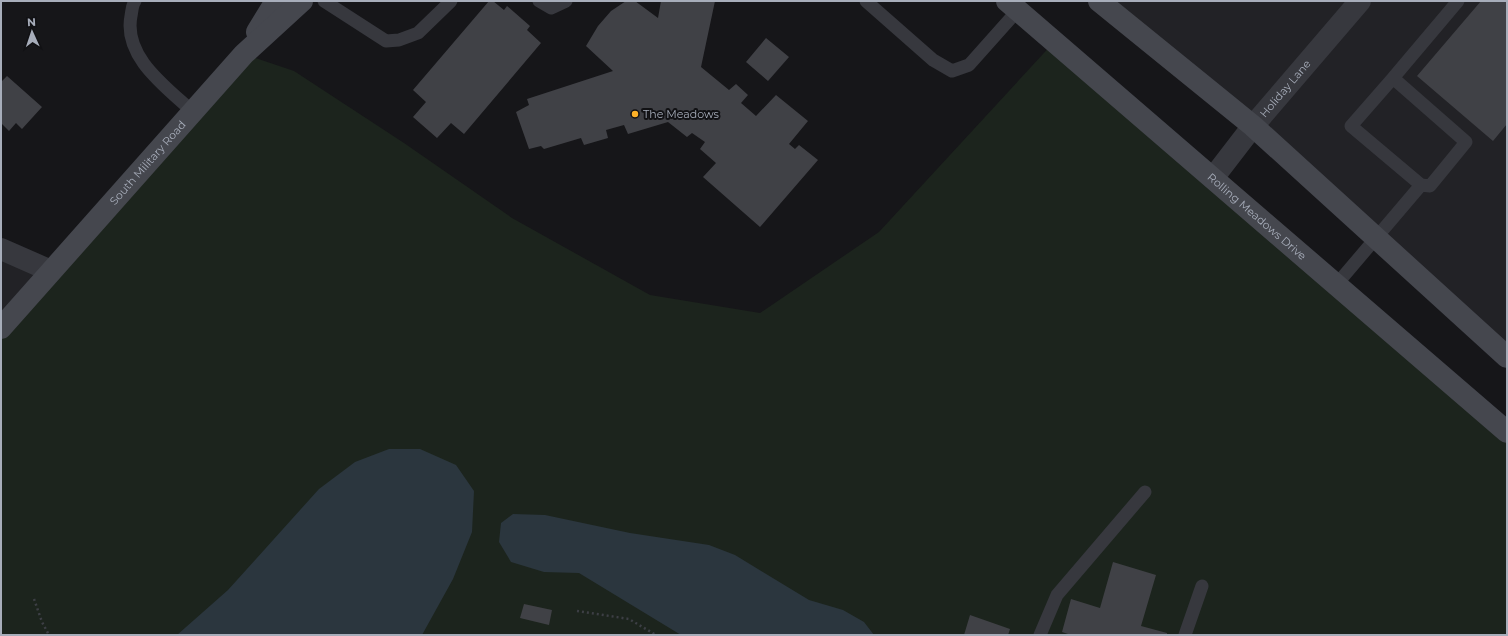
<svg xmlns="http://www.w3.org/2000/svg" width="1508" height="636" viewBox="0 0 1508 636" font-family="Montserrat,sans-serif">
	<rect width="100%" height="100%" fill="#161619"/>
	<path fill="#222226" d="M1099 1H1507V357Z
		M1 249 51 271 1 328Z"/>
	<path fill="#1c241d" d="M1055 41 1507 432V635H1V328L244 54 294 71 404 143 512 218 650 295 760 313 879 232Z"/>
	<path fill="#2b363e" d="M389 449H420L456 465 474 491 472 532 453 579 422 635H177L228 590 319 489 355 462Z
		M513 514 545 515 630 533 709 545 735 555 809 600 843 610 864 622 874 635H681L579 573 544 572 511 562 499 542 501 523Z"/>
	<path fill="#404146" d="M489 1H493L504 10 507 6 530 26 527 30 541 43 464 134 451 123 437 138 413 117 426 102 413 90Z
		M626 1H635L658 18 661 1H715L701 67 729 90 736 84 748 95 741 103 756 116 776 95 808 121 789 144 795 149 799 145 818 160 760 227 703 177 716 163 700 149 705 142 692 133 687 137 668 122 628 134 624 125 606 130 608 138 584 145 581 138 544 149 541 146 529 149 516 112 529 105 527 99 613 71 586 46 598 26 611 11Z
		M1481 1H1507V124L1493 141 1417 76Z
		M766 38 789 57 768 81 746 62Z
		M7 76 42 107 22 129 16 123 9 131 1 123V82Z
		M1113 562 1156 575 1141 626 1167 633V635H1071L1062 632 1071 599 1100 608Z
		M524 604 552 610 549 625 520 618Z
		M970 615 1010 629 1008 635H964Z"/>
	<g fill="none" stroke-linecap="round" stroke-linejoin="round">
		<path stroke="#3d3f45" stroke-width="2.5" stroke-dasharray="2 3" stroke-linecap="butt" d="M34 599 42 622 49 635
			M577 611 629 619 656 635"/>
		<path stroke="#37383e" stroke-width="13" d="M135 1C132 5 132 11 131 16 123 57 166 87 193 112
			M324 1 386 41 399 40 418 33 451 1
			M539 1 551 8 566 1
			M866 1 933 60 952 71 969 65 1018 10
			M1393 78 1458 1
			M1336 285 1421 185 1351 126 1393 78 1466 142 1430 186 1421 185
			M1040 635 1057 595 1145 492
			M1185 635 1202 586"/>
		<g stroke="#37383e" stroke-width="22">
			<path id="s1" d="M1213 178 1253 126 1360 1"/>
			<path d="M1 249 51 271"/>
		</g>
		<g stroke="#45474e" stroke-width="22">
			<path id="s2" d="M1007 1 1507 432"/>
			<path d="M1099 1 1253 126 1507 357"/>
			<path d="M257 32 276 1"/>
			<path id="s3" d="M1 328 244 54 302 1"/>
		</g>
	</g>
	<circle fill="#ffb228" stroke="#111114" stroke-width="1.5" cx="635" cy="114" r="4"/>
	<g text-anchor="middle" stroke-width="4" stroke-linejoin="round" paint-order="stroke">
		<g font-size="11" fill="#a7adba" stroke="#111114">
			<text dy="4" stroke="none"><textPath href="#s1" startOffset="115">Holiday Lane</textPath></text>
			<text dy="4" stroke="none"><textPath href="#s3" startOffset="221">South Military Road</textPath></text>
			<text dy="4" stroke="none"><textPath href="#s2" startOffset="330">Rolling Meadows Drive</textPath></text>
		</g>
		<g font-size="11" fill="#a7adba" stroke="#111114" text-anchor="start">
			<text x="643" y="118">The Meadows</text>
		</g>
	</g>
	<rect width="1508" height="636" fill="none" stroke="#a7adba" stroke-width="4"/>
	<g transform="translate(32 32) rotate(357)" stroke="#111114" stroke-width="3" paint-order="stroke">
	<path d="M0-3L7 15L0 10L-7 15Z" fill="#a7adba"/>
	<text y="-6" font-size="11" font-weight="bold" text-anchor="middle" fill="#a7adba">N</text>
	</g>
</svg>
